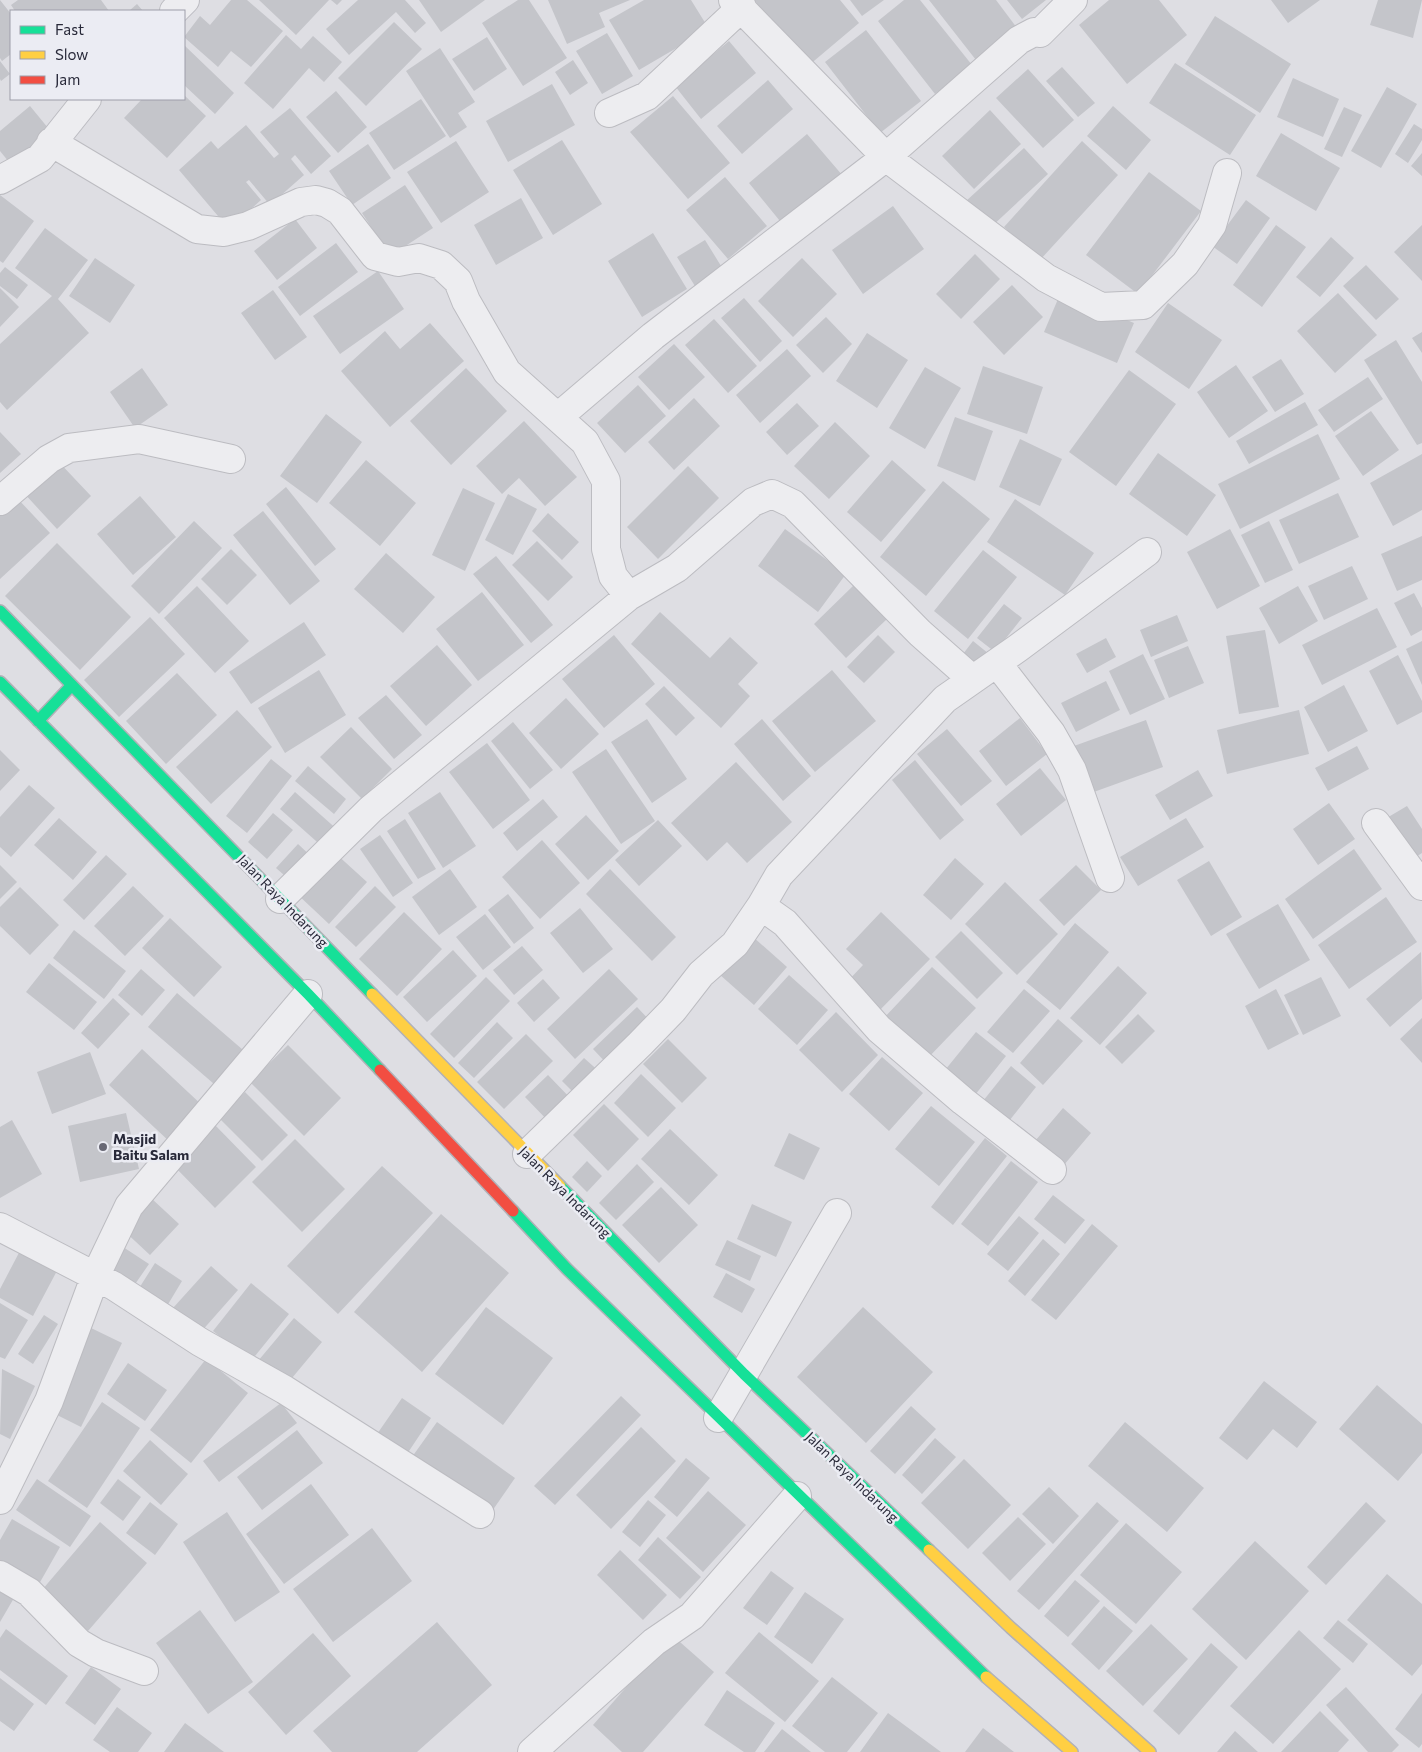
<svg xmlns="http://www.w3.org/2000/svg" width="1422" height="1752" viewBox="0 0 1422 1752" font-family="Commissioner,sans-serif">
	<rect width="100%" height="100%" fill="#dedee3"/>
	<path fill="#c4c5ca" d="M0 0 11 14V54L2 61 0 58Z
		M18 0H101L109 11H15L11 5Z
		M231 0H247L283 31 251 67 231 51 218 67 184 37 200 16 210 25Z
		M259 0H329L296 35Z
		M331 0H342L337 5Z
		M358 0H405L426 23 415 33 396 12 349 55 326 29Z
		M419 0H485L441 32Z
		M518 0H529L567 58 523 86 482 23Z
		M548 0H630L599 13 605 27 567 44Z
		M644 0H691L709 29 639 70 609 20Z
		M754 0H840L859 23 808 66Z
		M850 0H884L862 16Z
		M904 0H920L972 65 935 94 878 21Z
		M929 0H996L1017 28 976 60Z
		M1007 0H1046L1022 19Z
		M1109 0H1159L1187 35 1127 84 1079 25Z
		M1271 0H1320L1288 23Z
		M1378 0H1422L1413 38 1370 25Z
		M137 4 143 11H129Z
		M1215 16 1291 64 1260 113 1185 64Z
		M394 22 422 49 366 106 338 78Z
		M866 30 921 101 880 133 825 62Z
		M607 33 633 76 602 94 576 51Z
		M286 35 301 49 313 36 342 62 324 82 309 68 273 109 244 83Z
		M487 37 507 69 474 91 452 59Z
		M729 41 756 73 701 119 675 86Z
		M184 45 234 93 215 114 184 85Z
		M440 48 475 102 458 113 467 127 450 138 406 71Z
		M573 60 588 83 570 95 555 72Z
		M0 61 10 74 1 81 0 79Z
		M1175 63 1256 115 1230 155 1149 103Z
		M1062 67 1095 103 1078 117 1046 81Z
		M1028 69 1074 120 1043 148 996 98Z
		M1293 78 1339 99 1323 137 1277 117Z
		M768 80 793 109 742 154 717 126Z
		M552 84 575 125 508 162 486 121Z
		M1387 87 1417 104 1381 168 1351 151Z
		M336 91 367 127 338 153 306 117Z
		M184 95 206 116 167 158 124 118 142 99H184Z
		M673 96 730 163 688 199 630 132Z
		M421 99 446 136 394 170 369 133Z
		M30 106 53 134 13 167 0 151V131Z
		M1113 106 1151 140 1126 170 1087 136Z
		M1344 107 1362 115 1342 157 1324 149Z
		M290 108 331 156 311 174 295 155 291 159 304 175 270 205 249 180 246 182 261 200 229 229 179 170 211 141 218 149 246 125 274 158 279 154 260 132Z
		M990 110 1021 144 974 189 942 156Z
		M1414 124 1422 129V140L1408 163 1395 154Z
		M1281 133 1340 168 1316 211 1256 176Z
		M807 134 843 176 784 226 749 183Z
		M562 140 602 204 553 235 513 170Z
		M456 141 489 192 441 223 407 172Z
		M1082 141 1118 175 1040 260 1004 227Z
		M368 144 391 178 352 205 329 171Z
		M1024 148 1048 174 990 228 965 202Z
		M1422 153V176L1411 166Z
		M1149 172 1201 211 1138 294 1086 255Z
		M725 177 767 226 728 259 686 210Z
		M405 185 433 228 390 256 362 213Z
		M0 195 34 221 3 263 0 261Z
		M521 198 543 238 496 265 474 225Z
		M1246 200 1270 218 1237 264 1212 246Z
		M893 206 924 249 863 294 832 250Z
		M295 219 317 248 277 280 254 251Z
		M1276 225 1306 247 1262 307 1233 285Z
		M1422 225V281L1394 252Z
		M45 228 88 260 58 299 89 333 7 410 0 402V344L52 296 15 268Z
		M653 233 687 289 642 317 608 261Z
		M1331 237 1354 258 1320 297 1296 277Z
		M705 240 726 274 698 291 677 257Z
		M336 243 358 272 300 316 278 287Z
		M975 254 1000 279 961 319 936 294Z
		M95 258 135 285 110 323 69 296Z
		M802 258 837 294 793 337 758 301Z
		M1366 265 1399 299 1376 320 1343 286Z
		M5 267 28 285 17 299 0 286V273Z
		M378 271 404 309 340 354 313 316Z
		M1012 285 1043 317 1004 355 973 322Z
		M0 288 19 307 0 327Z
		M273 290 307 337 275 360 241 313Z
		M1061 292 1134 323 1117 363 1044 332Z
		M1338 293 1377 335 1335 373 1297 331Z
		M744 298 782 341 760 362 721 318Z
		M1168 303 1222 340 1189 389 1135 352Z
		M826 317 852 344 823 373 796 345Z
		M714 319 757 366 728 393 685 345Z
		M430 323 464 361 390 427 341 371 385 331 400 349Z
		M1422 332V353L1412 338Z
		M867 333 908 360 877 408 836 381Z
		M1396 340 1422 382V443L1417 445 1364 360Z
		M674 344 705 377 669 410 638 377Z
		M787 349 811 376 760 423 736 395Z
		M1281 359 1304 394 1275 412 1252 377Z
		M1236 365 1268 411 1229 438 1197 392Z
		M983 366 1043 387 1027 434 967 414Z
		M925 367 961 388 925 449 889 428Z
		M142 368 168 405 135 428 110 392Z
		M466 368 507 411 451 465 410 421Z
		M1129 370 1176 404 1116 486 1069 452Z
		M1368 377 1383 399 1334 432 1318 410Z
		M638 385 666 416 625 453 597 423Z
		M694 398 720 426 674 470 648 442Z
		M1305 402 1318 425 1249 464 1236 441Z
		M797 403 819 426 787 455 766 432Z
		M1371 411 1399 450 1363 476 1335 436Z
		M326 414 362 442 317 503 280 476Z
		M955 417 993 431 975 481 937 466Z
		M524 421 577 477 545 506 519 478 502 494 476 466Z
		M835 422 870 456 829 499 794 466Z
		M0 432 21 454 0 473Z
		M1318 434 1340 479 1240 529 1218 484Z
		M1020 439 1062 459 1040 506 999 487Z
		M1158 453 1216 495 1187 536 1129 494Z
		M1422 454V510L1393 526 1370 483Z
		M56 459 91 496 57 529 22 491Z
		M366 460 416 503 380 546 329 503Z
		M892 460 926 490 881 542 847 512Z
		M688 466 719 498 658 559 627 527Z
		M943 481 990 519 926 596 880 557Z
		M286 487 336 549 315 566 266 504Z
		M463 488 495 503 465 571 432 555Z
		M1338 493 1359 537 1299 564 1279 520Z
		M508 494 537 509 513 555 485 540Z
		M140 496 176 537 133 575 97 534Z
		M17 498 50 533 0 579V514Z
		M1015 499 1094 553 1065 595 987 542Z
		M263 511 320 581 290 605 233 535Z
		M548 513 579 542 562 560 532 531Z
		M194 521 222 548 159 614 131 586Z
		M1269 521 1293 570 1265 583 1241 535Z
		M785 529 846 574 818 612 758 566Z
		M1230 529 1260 586 1217 609 1187 552Z
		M1422 536V580L1397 591 1381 554Z
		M537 541 573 577 548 601 512 565Z
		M57 543 131 617 80 670 5 596Z
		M231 549 257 575 227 605 201 579Z
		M983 550 1017 577 968 639 934 611Z
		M386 553 435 597 403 633 354 589Z
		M496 556 553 625 531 643 473 574Z
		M1352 566 1368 599 1324 620 1308 586Z
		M854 585 887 619 846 658 814 624Z
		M197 586 249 641 215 673 164 618Z
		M1298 586 1318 621 1279 644 1259 608Z
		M482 592 524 645 478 681 436 629Z
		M1414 593 1422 608V630L1411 636 1394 603Z
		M1004 604 1022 618 995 652 977 638Z
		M1377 608 1397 647 1322 685 1302 645Z
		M660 612 710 658 730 637 758 663 738 684 750 696 721 728 631 644Z
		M1177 615 1188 641 1151 657 1140 630Z
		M150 617 185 654 119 717 84 680Z
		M304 622 326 655 251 704 229 672Z
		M1265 630 1279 707 1239 714 1226 636Z
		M614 635 655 684 604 728 562 679Z
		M878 635 895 652 864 683 847 667Z
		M1106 638 1116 657 1087 673 1076 654Z
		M973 641 994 658 983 671 963 654Z
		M1422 641V685L1406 649Z
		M437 645 472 685 426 726 390 686Z
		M1188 646 1204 683 1169 698 1154 660Z
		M1143 654 1165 699 1130 715 1109 671Z
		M1398 655 1422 701V712L1397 725 1369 671Z
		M319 670 346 715 285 753 258 708Z
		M832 670 876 721 815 772 772 721Z
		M177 673 217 715 166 764 126 721Z
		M1106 681 1120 710 1076 732 1061 703Z
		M1344 685 1368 731 1328 752 1304 707Z
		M664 686 695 718 676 736 645 704Z
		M386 695 422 735 394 759 358 718Z
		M566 698 599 734 561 769 529 733Z
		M237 710 272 747 211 804 176 767Z
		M1299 710 1309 754 1227 774 1217 730Z
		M1020 718 1047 754 1006 786 979 751Z
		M647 719 687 779 652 803 611 742Z
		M762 719 811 776 783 801 734 744Z
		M1146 720 1163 767 1091 793 1074 746Z
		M513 722 553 770 530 789 491 741Z
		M351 727 392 769 362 799 320 757Z
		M947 729 992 781 961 806 917 754Z
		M487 743 530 800 493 829 449 772Z
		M1357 746 1369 769 1328 791 1315 768Z
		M606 749 655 821 621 844 572 772Z
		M0 750 20 770 0 791Z
		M271 759 292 776 247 833 226 816Z
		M915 760 964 820 940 840 892 780Z
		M736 762 792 822 747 863 727 842 707 861 671 823Z
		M308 766 346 799 334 814 295 781Z
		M1040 768 1066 800 1021 836 996 804Z
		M1198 770 1213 796 1170 820 1155 795Z
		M29 785 55 808 11 857 0 847V817Z
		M295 792 340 832 325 849 280 809Z
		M440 792 476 846 443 868 408 813Z
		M543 799 558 817 517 851 503 833Z
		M1329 803 1355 839 1318 865 1293 829Z
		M1407 806 1422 829V853L1411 860 1385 819Z
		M273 813 293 830 267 859 248 842Z
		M586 815 619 851 588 880 555 844Z
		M59 818 97 852 73 880 34 845Z
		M1186 818 1204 847 1138 886 1120 857Z
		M405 819 436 869 418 879 387 831Z
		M658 820 682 846 639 886 615 860Z
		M380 835 413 883 393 897 360 849Z
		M542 840 580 883 540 919 502 877Z
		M298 844 314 859 292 882 276 868Z
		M1354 849 1382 889 1313 939 1285 899Z
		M334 852 367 882 329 924 296 893Z
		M106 855 127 874 84 920 63 900Z
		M955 858 984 884 951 920 923 895Z
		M1209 861 1242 917 1211 936 1177 880Z
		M0 865 17 882 0 899Z
		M1076 865 1101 890 1064 926 1039 900Z
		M450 869 477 907 439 935 412 897Z
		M610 869 676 937 652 961 586 894Z
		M1005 882 1058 934 1017 975 965 924Z
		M133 886 164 916 125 956 94 926Z
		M375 886 396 907 356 947 335 927Z
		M20 887 59 925 30 955 0 926V907Z
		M508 894 534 928 514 944 488 910Z
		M1386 897 1417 942 1349 989 1318 945Z
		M1278 904 1310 960 1259 989 1226 934Z
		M580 908 613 949 583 973 550 933Z
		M404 912 442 949 397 996 359 959Z
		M881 912 930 959 877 1013 846 983 863 965 846 949Z
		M485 914 511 947 483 970 456 937Z
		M170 918 222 967 194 997 142 948Z
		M1075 923 1109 952 1060 1010 1026 982Z
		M74 930 126 971 104 999 53 958Z
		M961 931 1003 973 977 999 935 957Z
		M752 936 787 967 754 1005 719 974Z
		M522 946 543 970 514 995 493 970Z
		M453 950 477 976 427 1022 403 997Z
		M1421 952 1422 999 1390 1027 1366 999Z
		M49 963 97 1002 74 1030 26 992Z
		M1118 966 1147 993 1100 1045 1070 1018Z
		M932 967 976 1008 926 1060 883 1019Z
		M141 969 165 990 142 1016 118 995Z
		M609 969 638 999 575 1059 547 1029Z
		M789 975 828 1010 797 1045 758 1009Z
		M486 977 510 1001 454 1058 430 1034Z
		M1321 977 1341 1016 1303 1035 1284 995Z
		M543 979 560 998 534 1022 517 1003Z
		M1024 989 1050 1011 1013 1053 987 1032Z
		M1276 989 1299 1034 1268 1050 1245 1006Z
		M177 993 250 1056 221 1090 148 1027Z
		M113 998 130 1014 98 1049 81 1033Z
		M637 1007 653 1024 609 1066 593 1049Z
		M836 1012 878 1055 842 1092 799 1050Z
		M1138 1014 1155 1031 1122 1064 1105 1047Z
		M1422 1018V1063L1400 1039Z
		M1058 1019 1083 1041 1043 1085 1020 1063Z
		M497 1022 513 1038 474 1078 458 1063Z
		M976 1032 1006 1056 971 1100 941 1075Z
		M526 1034 553 1061 504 1109 477 1082Z
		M668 1039 707 1078 682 1103 643 1064Z
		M288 1045 341 1098 304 1136 250 1082Z
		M142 1049 204 1107 171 1143 109 1085Z
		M90 1052 106 1094 52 1114 37 1072Z
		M882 1057 923 1093 889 1131 849 1094Z
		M584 1058 602 1074 579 1098 562 1081Z
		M1011 1066 1036 1087 1005 1126 979 1106Z
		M641 1074 676 1108 648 1137 614 1103Z
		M548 1075 575 1103 552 1125 525 1097Z
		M245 1092 288 1135 262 1161 219 1118Z
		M604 1104 639 1139 608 1171 573 1135Z
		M931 1106 975 1142 939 1186 895 1149Z
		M1063 1108 1091 1133 1058 1172 1030 1147Z
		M126 1113 139 1169 80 1182 68 1126Z
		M12 1120 42 1174 0 1198V1127Z
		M214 1124 256 1167 215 1208 173 1165Z
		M670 1129 718 1175 689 1205 641 1159Z
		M789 1133 820 1148 804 1180 774 1166Z
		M985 1138 1007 1156 953 1225 931 1207Z
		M295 1139 345 1189 302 1232 252 1182Z
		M587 1161 602 1176 587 1192 572 1177Z
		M1011 1161 1038 1182 988 1246 961 1224Z
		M637 1164 654 1182 616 1220 599 1203Z
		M382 1166 433 1213 338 1314 287 1266Z
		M661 1187 698 1225 659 1263 622 1225Z
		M1053 1195 1085 1220 1065 1244 1034 1219Z
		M151 1198 179 1224 150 1255 121 1228Z
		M752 1204 792 1222 776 1257 737 1239Z
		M441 1214 509 1273 422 1372 354 1312Z
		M1019 1216 1039 1233 1008 1271 987 1254Z
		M1092 1224 1118 1246 1056 1320 1031 1300Z
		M1043 1239 1060 1254 1025 1296 1008 1281Z
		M727 1240 761 1256 750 1281 715 1265Z
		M120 1245 149 1264 131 1290 102 1271Z
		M22 1247 59 1267 33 1316 0 1298V1289Z
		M155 1263 182 1281 164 1311 136 1293Z
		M211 1266 238 1290 200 1333 173 1308Z
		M726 1273 755 1289 742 1313 713 1297Z
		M251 1283 289 1314 251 1361 213 1331Z
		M0 1303 28 1320 5 1359 0 1357Z
		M486 1307 553 1358 503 1425 435 1374Z
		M863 1307 933 1372 866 1443 797 1377Z
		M44 1315 58 1324 33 1364 18 1354Z
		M294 1318 322 1342 287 1384 258 1361Z
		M89 1327 122 1343 81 1427 49 1411Z
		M206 1359 248 1393 191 1463 150 1430Z
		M128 1363 167 1390 145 1421 107 1394Z
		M2 1369 35 1386 10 1439 0 1434Z
		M1264 1381 1317 1422 1297 1448 1273 1429 1247 1460 1219 1438Z
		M1377 1385 1422 1424V1453L1398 1481 1339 1429Z
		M621 1396 641 1415 555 1505 534 1486Z
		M402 1398 431 1418 405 1457 375 1437Z
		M102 1402 140 1428 87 1508 48 1481Z
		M281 1403 297 1423 219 1482 203 1461Z
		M911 1406 936 1429 895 1474 870 1451Z
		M437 1422 515 1478 490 1514 412 1457Z
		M1125 1422 1204 1488 1167 1532 1088 1466Z
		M641 1427 676 1461 611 1529 576 1495Z
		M297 1430 323 1463 262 1510 237 1477Z
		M935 1438 956 1457 922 1494 902 1475Z
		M150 1440 188 1474 161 1505 123 1471Z
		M686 1458 710 1478 677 1517 654 1497Z
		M964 1459 1011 1505 968 1549 921 1503Z
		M37 1479 91 1516 70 1547 16 1510Z
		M118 1479 141 1497 123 1521 100 1503Z
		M311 1484 349 1535 284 1584 246 1534Z
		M1049 1487 1079 1516 1053 1544 1022 1514Z
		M708 1491 746 1525 703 1572 666 1538Z
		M648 1500 666 1515 640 1547 622 1532Z
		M150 1502 178 1524 155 1555 126 1533Z
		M1097 1502 1119 1521 1039 1610 1017 1591Z
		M1366 1502 1386 1521 1326 1585 1307 1567Z
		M227 1512 280 1592 235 1622 183 1542Z
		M1018 1517 1046 1544 1010 1581 982 1553Z
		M12 1519 60 1547 35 1591 0 1570V1540Z
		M100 1522 147 1563 88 1631 42 1590Z
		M1126 1523 1182 1572 1136 1624 1080 1575Z
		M372 1528 412 1581 333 1642 293 1589Z
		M658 1537 701 1577 680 1599 638 1560Z
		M1255 1541 1309 1591 1246 1660 1192 1609Z
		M620 1550 667 1595 643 1620 597 1575Z
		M771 1571 794 1588 767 1625 743 1608Z
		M1387 1574 1422 1604V1664L1412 1676 1347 1620Z
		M1075 1580 1100 1601 1068 1637 1044 1616Z
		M0 1589 14 1598 0 1622Z
		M805 1592 844 1619 812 1664 774 1637Z
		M1104 1606 1133 1631 1099 1670 1071 1644Z
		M200 1610 253 1682 208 1714 156 1643Z
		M1338 1620 1368 1644 1353 1663 1323 1638Z
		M437 1622 492 1685 417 1752H332L313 1731Z
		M1151 1624 1188 1659 1143 1706 1106 1671Z
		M6 1629 68 1676 46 1705 0 1670V1638Z
		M1299 1630 1341 1669 1273 1744 1230 1706Z
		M759 1632 819 1681 785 1722 725 1673Z
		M313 1633 351 1676 286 1735 248 1692Z
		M672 1635 714 1672 643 1752H622L593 1725Z
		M1211 1643 1238 1667 1179 1735 1153 1711Z
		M91 1667 121 1689 95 1725 65 1703Z
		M832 1677 878 1713 847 1752H825L792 1726Z
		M0 1678 34 1704 14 1731 0 1721Z
		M1346 1687 1399 1745 1392 1752H1368L1326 1705Z
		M727 1690 775 1723 755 1752H744L704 1725Z
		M1422 1693V1744L1419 1748 1395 1729Z
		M117 1707 152 1733 138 1752H110L93 1740Z
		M1320 1711 1349 1740 1338 1752H1281Z
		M888 1713 941 1752H860Z
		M185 1723 224 1752H164Z
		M983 1728 1014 1752H965Z
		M782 1729 811 1752H764Z
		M1235 1731 1258 1752H1217Z"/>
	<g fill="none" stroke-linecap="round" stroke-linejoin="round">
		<defs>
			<path id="street" d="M733 0 886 157 1046 278 1101 307 1143 305 1185 264 1212 225 1227 173
				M174 11 185 0
				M609 113 647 96 742 7
				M51 142 197 229 224 232 248 226 301 202 316 200 327 203 340 211 375 256 398 262 419 258 441 265 458 281 466 301 507 372 585 442 606 481V549L613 576 629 596 677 568 753 502 772 494 793 504 920 633 972 679
				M0 180 40 158 87 99
				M558 417 653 336 886 157 1019 40 1034 32 1040 33 1073 0
				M0 501 49 459 69 448 139 439 231 459
				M997 663 1051 733 1072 770 1110 878
				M1376 823 1422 886
				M280 899 371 809 629 596
				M527 1154 640 1044 673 1010 701 974 735 944 761 906
				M1052 1170 963 1101 879 1029 785 923 761 906 779 875 945 699 1018 648 1147 552
				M0 1227 114 1286 200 1342 285 1390 480 1514
				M718 1418 837 1213
				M0 1500 49 1401 95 1277 129 1206 308 994
				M0 1575 29 1592 79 1643 96 1653 144 1671
				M532 1752 654 1642 692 1616 797 1496"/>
			<path id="fast" d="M0 611 372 994
				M0 682 308 994 380 1070
				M38 721 72 685
				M560 1186 744 1374 929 1550
				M513 1211 567 1269 986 1677"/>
			<path id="slow" d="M372 994 560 1186
				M929 1550 1011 1628 1150 1752
				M986 1677 1072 1752"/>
			<path id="jam" d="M380 1070 513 1211"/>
		</defs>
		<use href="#street" stroke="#bcbcc1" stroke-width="30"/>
		<use href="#fast" stroke="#b1b1b7" stroke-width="14"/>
		<use href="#slow" stroke="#b1b1b7" stroke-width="14"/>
		<use href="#jam" stroke="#b1b1b7" stroke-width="14"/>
		<use href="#street" stroke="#ededf0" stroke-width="28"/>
		<use href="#fast" stroke="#16e098" stroke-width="11"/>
		<use href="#slow" stroke="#ffcf43" stroke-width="11"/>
		<use href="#jam" stroke="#f24e42" stroke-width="11"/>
	</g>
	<circle fill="#686874" stroke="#ebecf3" stroke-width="2" cx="103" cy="1147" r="5"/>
	<g text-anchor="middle" stroke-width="5" stroke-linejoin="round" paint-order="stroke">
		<g font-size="14" fill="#282939" stroke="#ebecf3">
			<text transform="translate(283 901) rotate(46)" y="5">Jalan Raya Indarung</text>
			<text transform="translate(565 1192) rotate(45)" y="5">Jalan Raya Indarung</text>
			<text transform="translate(852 1477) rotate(44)" y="5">Jalan Raya Indarung</text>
		</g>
		<g font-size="14" font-weight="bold" fill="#282939" stroke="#ebecf3" text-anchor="start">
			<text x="113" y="1144">Masjid<tspan x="113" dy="16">Baitu Salam</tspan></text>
		</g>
	</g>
	<rect x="10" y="10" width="175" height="90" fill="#ebecf3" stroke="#9d9ea9"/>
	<rect x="20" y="26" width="25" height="8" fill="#16e098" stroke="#9d9ea9"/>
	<text x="55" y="35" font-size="15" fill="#282939">Fast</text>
	<rect x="20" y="51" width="25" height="8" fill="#ffcf43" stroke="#9d9ea9"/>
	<text x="55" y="60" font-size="15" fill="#282939">Slow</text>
	<rect x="20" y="76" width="25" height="8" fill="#f24e42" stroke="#9d9ea9"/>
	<text x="55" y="85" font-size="15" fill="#282939">Jam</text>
</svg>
